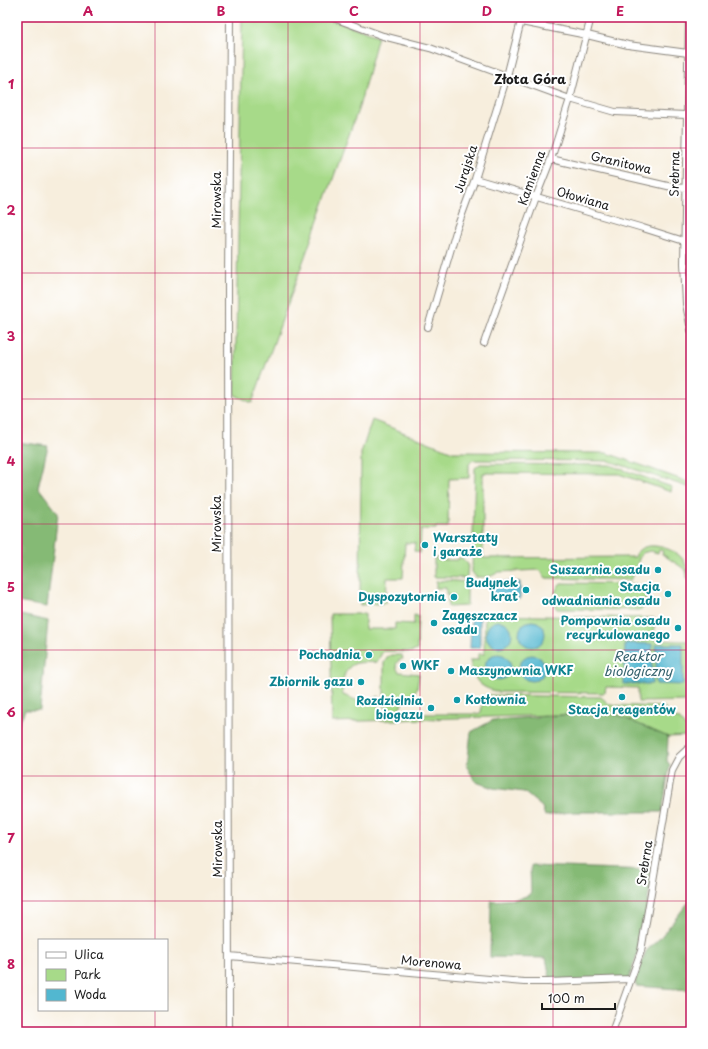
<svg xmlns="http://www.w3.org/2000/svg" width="708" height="1049" viewBox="0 0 708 1049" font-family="'Playpen Sans',sans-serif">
	<rect width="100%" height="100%" fill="#fff"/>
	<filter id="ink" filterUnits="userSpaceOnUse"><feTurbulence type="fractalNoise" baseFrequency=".025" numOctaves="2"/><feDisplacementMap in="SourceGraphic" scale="8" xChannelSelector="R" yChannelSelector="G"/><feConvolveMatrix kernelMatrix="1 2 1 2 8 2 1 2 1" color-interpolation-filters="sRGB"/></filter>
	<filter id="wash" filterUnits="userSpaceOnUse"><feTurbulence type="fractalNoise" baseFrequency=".012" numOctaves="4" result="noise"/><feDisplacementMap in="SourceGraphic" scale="16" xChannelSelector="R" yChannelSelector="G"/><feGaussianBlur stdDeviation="0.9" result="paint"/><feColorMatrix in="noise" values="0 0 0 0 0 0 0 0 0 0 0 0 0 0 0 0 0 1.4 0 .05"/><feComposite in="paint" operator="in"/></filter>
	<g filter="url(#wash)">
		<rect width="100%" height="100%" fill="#f7eedd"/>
		<path fill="#a7da89" stroke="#627b52" d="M242 17H325L378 36 359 107 252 403 235 395Z
			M372 420 453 452 607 453 691 483V488L609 461 473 460 469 464V478L449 479 448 527H436V529H428V530H421L420 553 414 551 415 543H405L403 578H387L386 603 360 605 361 453Z
			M480 464 610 465 672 487 671 492 619 474 483 473V558L635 557C636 556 636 553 637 552 647 540 672 548 681 557 686 562 687 571 691 577V580L687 578 686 570 662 554 663 551 659 550 658 553 650 551 642 553C636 562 637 573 630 580L546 578 540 570 498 572C491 578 485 577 476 577L472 572 475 468Z
			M437 557V560H458V558H462L468 564 467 576 465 578 434 577V558Z
			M445 580 467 582V605L465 606 448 607V594H446V588H436V582Z
			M561 583 635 584C648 587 648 596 643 608L639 610 557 609 555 606C554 597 554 590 561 583Z
			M330 614H365V629H395V623L414 624V615L418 616 417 650 412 652 383 651 377 662C371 663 363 662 357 663 344 666 340 684 343 695 361 701 360 706 379 696V714H479L481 712 484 696 487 695 601 697 610 705 664 707 668 713V717L679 719 691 734V736L668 737 613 713 332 722Z
			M485 615 654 618V640L688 641 691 640V698L688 701 638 702V688L606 687 605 692 604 693 498 692C479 687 474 681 470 661V660H478V654H484Z
			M391 655H402L403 659C396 660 394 666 399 672L419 674 417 689 397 710 393 711 385 707 384 704V662L387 657Z"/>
		<path fill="#85ba75" stroke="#506b48" d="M17 442 48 446 38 487 58 513 47 607 17 602Z
			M21 615 48 621 40 710H25L17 727V622Z
			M592 713H613L668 737 667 761 670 765 662 812H570L545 816 542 807 524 792 493 788 476 782 467 767 471 732 493 720Z
			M530 866 653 870 639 949 628 981 551 983 546 958 490 957 491 901 518 899 531 894Z
			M691 899V990L636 986 635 982 646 951 660 938Z"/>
		<path fill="#52b7d0" stroke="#376a76" d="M498 582H520V599L493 597V583Z
			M471 618H480V648H470Z
			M486 634a13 13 0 1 1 26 0a13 13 0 1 1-26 0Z
			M519 634a13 13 0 1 1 26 0a13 13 0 1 1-26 0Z
			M625 643 652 644V684H624Z
			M656 644H683V685L656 684Z
			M485 667a13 13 0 1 1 26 0a13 13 0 1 1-26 0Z
			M519 668a13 13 0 1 1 26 0a13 13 0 1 1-26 0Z"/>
	</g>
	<g filter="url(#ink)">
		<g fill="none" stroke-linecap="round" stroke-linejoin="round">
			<defs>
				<path id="minor" d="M331 17 383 36 430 48 570 99 615 112 686 115
					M689 17 684 263 686 304 691 330
					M521 22 587 35 628 45 688 53
					M551 159 672 187 686 188
					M475 179 643 228 684 241
					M428 327 457 228 475 179 507 76 522 17
					M484 343 536 197 551 159 570 99 591 17
					M229 956 524 982H547L630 979
					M229 1032 228 281 230 17
					M612 1032 641 951 672 770 679 757 691 746"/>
			</defs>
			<use href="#minor" stroke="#8a857c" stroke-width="8"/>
			<use href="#minor" stroke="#fff" stroke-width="6"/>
		</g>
	</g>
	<path fill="none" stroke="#c2185b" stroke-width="1" stroke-opacity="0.55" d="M155 17V940M288 17V1032M420 17V1032M553 17V1032M17 148H691M17 273H691M17 399H691M17 524H691M17 650H691M17 776H691M17 901H691M155 1010V1032"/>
	<g fill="#0f9aa8" stroke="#fff" stroke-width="1.5">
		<circle cx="425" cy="545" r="4"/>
		<circle cx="658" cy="570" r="4"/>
		<circle cx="526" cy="590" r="4"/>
		<circle cx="668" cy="594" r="4"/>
		<circle cx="454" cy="597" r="4"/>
		<circle cx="434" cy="623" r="4"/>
		<circle cx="678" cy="628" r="4"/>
		<circle cx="369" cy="655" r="4"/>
		<circle cx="403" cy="666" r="4"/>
		<circle cx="451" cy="671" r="4"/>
		<circle cx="361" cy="682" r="4"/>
		<circle cx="622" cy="697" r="4"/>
		<circle cx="457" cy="700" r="4"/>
		<circle cx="431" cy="708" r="4"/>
	</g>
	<g text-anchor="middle" stroke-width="4" stroke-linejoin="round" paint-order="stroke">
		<g font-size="12" fill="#1c1c1c" stroke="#fff">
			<text transform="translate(621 163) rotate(13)" y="4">Granitowa</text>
			<text transform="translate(466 169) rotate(-72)" y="4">Jurajska</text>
			<text transform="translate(675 174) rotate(-89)" y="4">Srebrna</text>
			<text transform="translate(532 178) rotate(-70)" y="4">Kamienna</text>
			<text transform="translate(583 199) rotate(16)" y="4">Ołowiana</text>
			<text transform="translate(217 200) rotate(-90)" y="4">Mirowska</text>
			<text transform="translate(217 524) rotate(-90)" y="4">Mirowska</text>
			<text transform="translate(218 849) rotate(-90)" y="4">Mirowska</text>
			<text transform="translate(645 863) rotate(-81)" y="4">Srebrna</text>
			<text transform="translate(431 963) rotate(5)" y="4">Morenowa</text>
		</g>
		<g font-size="12" font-weight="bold" fill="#0d838f" stroke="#fff" text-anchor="end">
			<text x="433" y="542" text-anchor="start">Warsztaty<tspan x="433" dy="14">i garaże</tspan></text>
			<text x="650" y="574">Suszarnia osadu</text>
			<text x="518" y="587">Budynek<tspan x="518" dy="14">krat</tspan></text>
			<text x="660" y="591">Stacja<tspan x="660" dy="14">odwadniania osadu</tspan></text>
			<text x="446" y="601">Dyspozytornia</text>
			<text x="442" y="620" text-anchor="start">Zagęszczacz<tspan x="442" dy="14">osadu</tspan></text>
			<text x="670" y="625">Pompownia osadu<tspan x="670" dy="14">recyrkulowanego</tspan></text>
			<text x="361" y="659">Pochodnia</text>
			<text x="411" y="670" text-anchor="start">WKF</text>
			<text x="459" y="675" text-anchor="start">Maszynownia WKF</text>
			<text x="353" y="686">Zbiornik gazu</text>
			<text x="465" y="704" text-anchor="start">Kotłownia</text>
			<text x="423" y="705">Rozdzielnia<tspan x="423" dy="14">biogazu</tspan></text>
			<text x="622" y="714" text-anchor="middle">Stacja reagentów</text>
		</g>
		<g font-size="13" font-weight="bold" fill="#1c1c1c" stroke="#fff">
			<text x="530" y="84">Złota Góra</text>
		</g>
		<g font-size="13" font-style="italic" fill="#34626d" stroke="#fff">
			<text x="638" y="661">Reaktor<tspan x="638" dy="15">biologiczny</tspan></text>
		</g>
	</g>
	<rect width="708" height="1049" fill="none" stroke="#fff" stroke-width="44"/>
	<rect x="38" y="939" width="130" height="72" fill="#ffffff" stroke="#a4a4a4"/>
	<rect x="46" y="952" width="20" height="6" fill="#ffffff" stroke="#a4a4a4"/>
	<text x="74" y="959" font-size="12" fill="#1c1c1c">Ulica</text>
	<rect x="46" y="969" width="20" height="12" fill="#a7da89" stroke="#a4a4a4"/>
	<text x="74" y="979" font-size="12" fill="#1c1c1c">Park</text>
	<rect x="46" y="989" width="20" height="12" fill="#52b7d0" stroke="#a4a4a4"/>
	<text x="74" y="999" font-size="12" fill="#1c1c1c">Woda</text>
	<path d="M542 1003v6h73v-6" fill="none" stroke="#1c1c1c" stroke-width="2"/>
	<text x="548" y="1003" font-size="12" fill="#1c1c1c" stroke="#ffffff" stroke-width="3" paint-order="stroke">100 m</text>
	<rect x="22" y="22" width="664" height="1005" fill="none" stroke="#c2185b" stroke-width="1.5"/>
	<g font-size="13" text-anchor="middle" font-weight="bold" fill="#c2185b">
		<text x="88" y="16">A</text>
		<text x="221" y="16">B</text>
		<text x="354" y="16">C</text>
		<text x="487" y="16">D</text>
		<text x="620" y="16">E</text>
		<text x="11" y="89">1</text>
		<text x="11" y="215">2</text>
		<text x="11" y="341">3</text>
		<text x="11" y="466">4</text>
		<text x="11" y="592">5</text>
		<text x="11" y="717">6</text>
		<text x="11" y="843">7</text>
		<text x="11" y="969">8</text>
	</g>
</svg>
